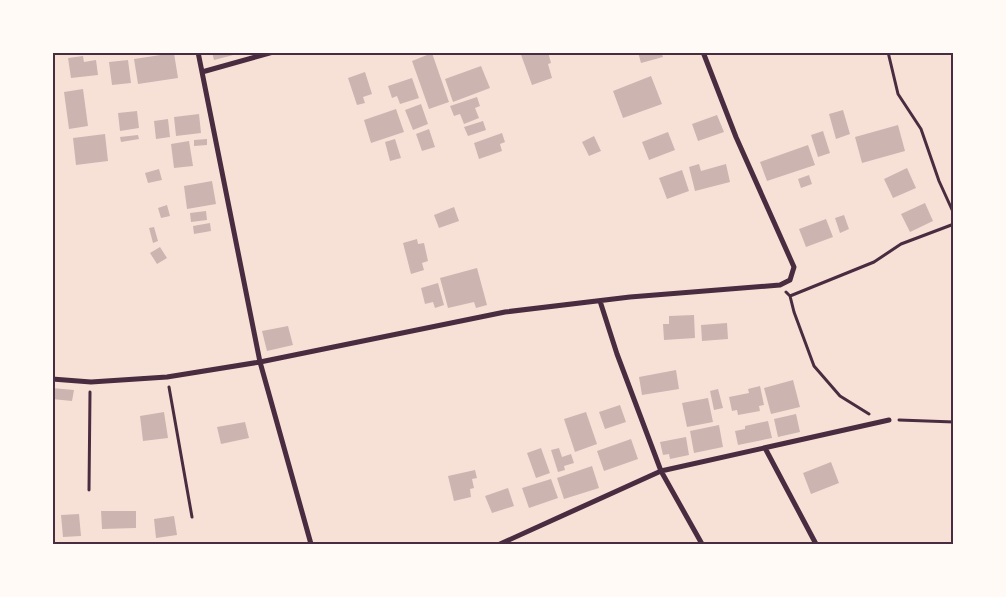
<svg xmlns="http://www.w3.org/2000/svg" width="1006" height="597" viewBox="0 0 1006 597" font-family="'Asap Condensed',sans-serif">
	<rect width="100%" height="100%" fill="#f7e1d7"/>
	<path fill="#ccb4b1" d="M212 52H241V53L214 60Z
		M520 52H548L551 63 548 64 552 78 532 85Z
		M638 52H661L663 57 641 63Z
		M174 53 178 78 138 84 134 59Z
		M432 53 449 102 429 109 412 61Z
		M83 56 84 62 96 60 98 75 71 78 68 58Z
		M128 60 131 83 112 85 109 62Z
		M481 66 490 88 453 102 445 79Z
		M365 72 372 94 363 97 365 103 357 105 348 78Z
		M651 76 662 104 623 118 613 91Z
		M412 78 419 98 400 104 397 96 392 98 388 86Z
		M83 89 88 126 69 129 64 92Z
		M477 97 480 106 475 108 479 118 464 124 460 114 454 116 450 106Z
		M421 104 428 124 413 130 405 110Z
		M396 109 404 132 371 143 364 120Z
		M843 110 850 134 836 139 829 114Z
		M137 111 139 128 120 131 118 113Z
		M199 114 201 133 176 136 174 117Z
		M717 115 724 132 698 141 692 124Z
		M168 119 170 137 156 139 154 121Z
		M483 121 486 130 468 136 464 127Z
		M898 125 905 151 862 163 855 137Z
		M429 129 435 147 422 151 416 134Z
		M823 131 830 153 818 157 811 135Z
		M668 132 675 150 649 160 642 142Z
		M502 133 505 142 500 144 502 151 479 159 474 143Z
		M105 134 108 161 76 165 73 138Z
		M138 135 139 139 121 142 120 137Z
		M594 136 601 151 589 156 582 142Z
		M207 139V145L194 146V140Z
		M395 139 401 158 390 161 385 142Z
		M189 141 193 166 174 168 171 144Z
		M808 145 815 165 767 181 760 162Z
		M699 164 701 171 726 164 730 182 695 191 689 167Z
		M907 168 916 188 893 198 884 179Z
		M159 169 162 180 148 183 145 173Z
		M682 170 689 191 667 199 659 178Z
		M809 175 812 184 801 188 798 179Z
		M212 181 216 204 187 209 184 186Z
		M925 203 933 221 910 232 901 214Z
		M167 205 170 216 161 218 158 208Z
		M454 207 459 221 439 228 434 215Z
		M206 211 207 220 191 222 190 213Z
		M844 215 849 229 840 233 835 218Z
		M826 219 833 237 806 247 799 229Z
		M210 223 211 231 194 234 193 226Z
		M154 227 158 241 153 243 149 228Z
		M417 239 418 244 424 243 428 261 422 263 424 270 411 274 403 243Z
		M160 247 167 258 157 264 150 253Z
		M477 268 487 305 476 308 474 302 448 308 440 278Z
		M438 283 444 305 435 308 433 302 425 304 421 288Z
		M694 315 695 338 664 340 663 324H669V316Z
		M727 323 728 339 702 341 701 325Z
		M288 326 293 345 267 351 262 331Z
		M676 370 679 389 642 395 639 377Z
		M793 380 800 407 771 414 764 388Z
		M760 386 764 405 759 406 760 411 738 415 737 410 732 411 729 397 749 393 748 389Z
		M52 388 74 390 72 401 52 399Z
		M718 389 723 408 714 410 710 391Z
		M708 398 713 422 687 427 682 403Z
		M620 405 626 422 605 429 599 412Z
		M164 412 168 438 143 441 140 416Z
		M586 412 597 444 575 452 564 419Z
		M796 414 800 432 778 437 774 419Z
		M768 421 772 438 738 445 735 431 745 429V426Z
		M245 422 249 438 221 444 217 427Z
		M719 425 723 447 694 453 690 431Z
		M686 437 689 455 670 459 669 454 663 455 660 442Z
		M631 439 638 459 604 471 597 451Z
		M541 448 550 473 536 478 527 453Z
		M559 448 562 457 571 454 574 463 564 466 565 470 558 472 551 450Z
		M831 462 839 483 811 494 803 473Z
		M592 466 599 488 564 499 557 478Z
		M475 470 477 478 472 479 474 488 470 489 471 497 454 501 448 476Z
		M551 479 558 498 529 508 522 488Z
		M508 488 514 506 492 513 485 496Z
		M101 511H136V528L102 529Z
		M79 514 81 536 63 537 61 515Z
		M174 516 177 535 156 538 154 519Z"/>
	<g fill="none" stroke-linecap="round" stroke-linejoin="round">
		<path stroke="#4a2c40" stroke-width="3" d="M888 52 898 94 921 129 939 181 954 214
			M786 292 790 296 794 312 814 366 840 396 869 414
			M790 296 874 262 901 244 954 224
			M169 387 192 517
			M899 420 954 422
			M89 490 90 392"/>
		<path stroke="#4a2c40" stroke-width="5" d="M198 52 260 362 311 544
			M202 72 273 52
			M600 301 617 354 661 471 702 544
			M52 379 91 382 167 377 260 362 505 312 630 297 780 285 790 280 794 267 736 137 703 52
			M765 448 816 544
			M500 544 661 471 889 420"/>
	</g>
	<rect width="1006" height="597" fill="none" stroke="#fffaf5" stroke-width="108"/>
	<rect x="54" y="54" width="898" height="489" fill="none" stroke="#4a2c40" stroke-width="2"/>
</svg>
